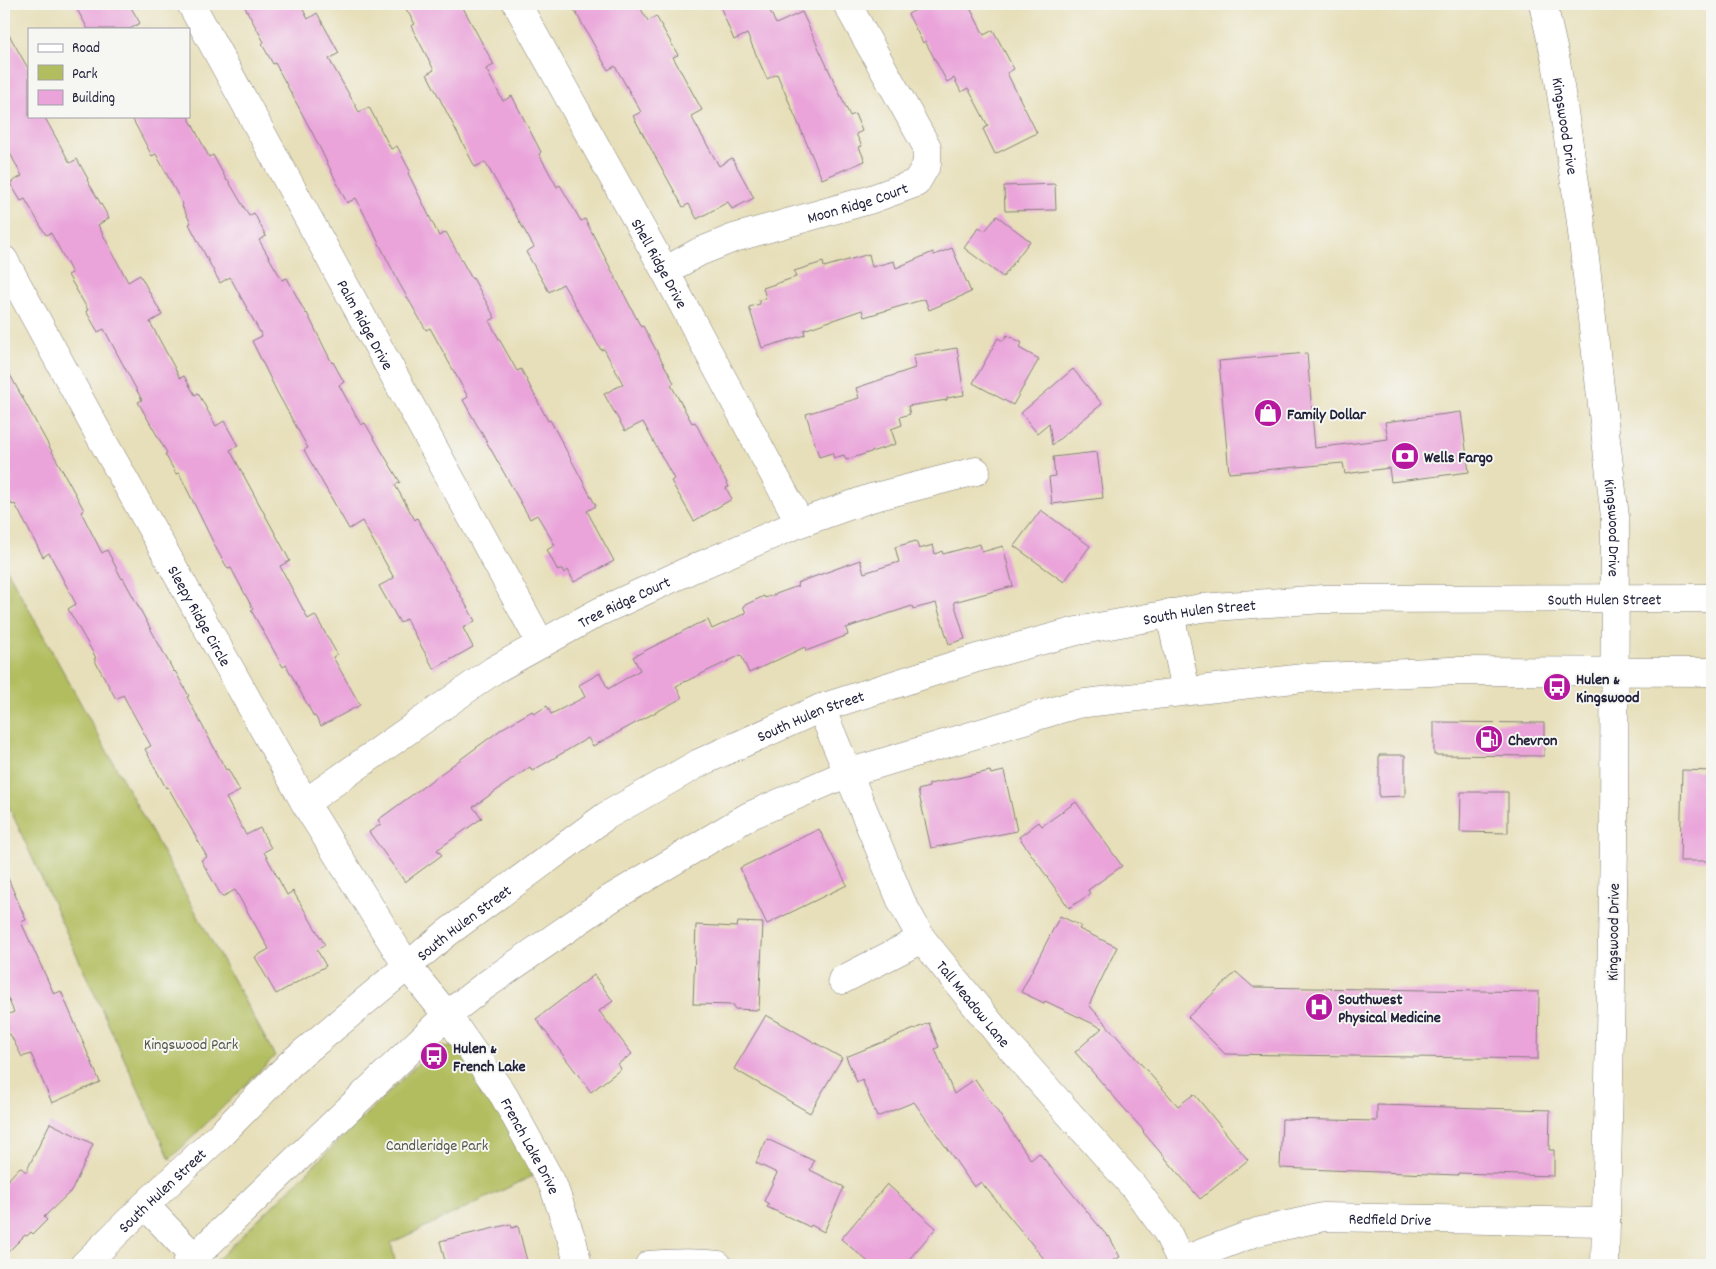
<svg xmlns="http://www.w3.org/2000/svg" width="1716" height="1269" viewBox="0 0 1716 1269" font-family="Dekko,sans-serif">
	<rect width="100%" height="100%" fill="#f6f6f2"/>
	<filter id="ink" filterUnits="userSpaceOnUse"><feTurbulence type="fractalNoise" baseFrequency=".02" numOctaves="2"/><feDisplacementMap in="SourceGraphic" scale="10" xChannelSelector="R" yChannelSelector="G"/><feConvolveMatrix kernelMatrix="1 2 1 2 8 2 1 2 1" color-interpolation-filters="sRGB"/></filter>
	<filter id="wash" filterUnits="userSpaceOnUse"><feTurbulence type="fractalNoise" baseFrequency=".0096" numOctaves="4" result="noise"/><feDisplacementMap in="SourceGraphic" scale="20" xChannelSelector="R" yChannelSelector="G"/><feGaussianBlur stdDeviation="1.12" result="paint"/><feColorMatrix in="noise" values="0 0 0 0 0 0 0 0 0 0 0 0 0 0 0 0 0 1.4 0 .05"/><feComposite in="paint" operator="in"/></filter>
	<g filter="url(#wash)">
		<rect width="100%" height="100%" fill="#e7dfb9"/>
		<path fill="#b2bd5f" stroke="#6a704d" d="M4 564 275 1056 170 1159 4 796Z
			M436 1046 459 1047 537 1174 391 1243 396 1265H212Z"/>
		<g id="blocks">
			<path fill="#eaa4da" d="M74 4H129L140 23 130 29H88Z
				M243 4H300L308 19 317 13 339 53 329 59 359 112 369 107 391 149 397 146 410 171 408 173 439 236 446 232 472 279 473 278 495 318 489 321 517 371 521 369 548 421 550 420 596 506 587 511 614 561 574 582 568 570 564 573 562 569 558 571 547 550 555 545 537 515 530 519 463 400 468 397 430 328 426 330 399 283 356 198 347 203 314 136 275 63 273 64 262 44 264 42Z
				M403 4H461L494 65 486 69 503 101 512 96 541 152 539 154 557 187 560 185 581 221 585 219 641 327 643 326 674 383 671 385 692 423 695 422 729 487 726 488 732 499 694 521 671 481 674 479 643 422 625 431 604 394 623 384 604 349 601 350 563 284 549 292 526 252 534 247 485 162 475 167 427 74 434 70 411 26 415 24Z
				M571 4H638L648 21 656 16 678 55 673 57 702 110 691 116 719 166 732 158 754 198 732 209 728 202 697 219 689 204 683 207 633 116 641 112 615 66 608 70Z
				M719 4H767L776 24 802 12 850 116 855 114 862 131 856 134 862 146 859 147 865 161 822 179 777 74 767 79 747 34 734 40Z
				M927 4H968L984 35 993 30 1014 69 1007 73 1037 133 995 154 983 129 988 126 968 88 961 92 954 78 947 82 925 41 923 43 908 14Z
				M4 26 29 70V116H44L70 163 77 159 88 179 87 180 109 218 98 225 128 282 140 275 162 315 150 322 180 378 184 376 195 395 198 393 216 426 224 421 238 446 230 450 290 561 280 566 308 619 315 615 337 654 333 657 360 705 321 726 315 716 314 717 286 665 283 667 251 610 253 609 231 568 228 569 217 550 179 473 176 474 165 454 167 453 138 402 142 400 104 329 98 332 86 311 88 310 68 275 72 273 51 233 46 235 25 199 21 201 10 183 22 176 4 142Z
				M131 116H188L209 157 213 155 227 181 228 180 249 216 254 213 266 236 259 240 282 280 287 278 306 314 307 313 332 363 333 362 344 382 339 385 361 425 365 423 400 482 395 485 415 520 417 518 475 621 463 628 473 647 434 669 406 619 400 623 379 586 394 578 362 521 349 529 304 450 308 448 277 392 252 341 262 336 230 277 220 283 189 224 191 223 182 206 183 205 156 154 152 156Z
				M1055 184 1056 210 1005 211 1004 186Z
				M997 216 1030 241 1003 277 964 248 979 227 985 231Z
				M952 248 971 292 929 310 925 299 864 317 862 310 804 330 805 335 762 348 749 307 760 304 759 300 766 298 763 288 796 277 794 271 823 262 824 267 869 254 872 267 894 261 896 268 933 252 934 255Z
				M1007 335 1022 343 1019 348 1039 359 1013 405 973 383 998 338 1003 341Z
				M957 348 964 395 947 398V400L908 406 910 414 900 417 902 425 891 429 896 444 846 460 844 455 834 458 832 453 819 457 806 414 859 398 856 388 915 368 913 355Z
				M1307 353 1315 448 1388 439 1385 422 1461 412 1469 472 1391 482 1389 468 1345 474 1343 463 1229 473 1219 361Z
				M4 364 84 510 81 512 102 553 107 550 122 579 123 578 174 672 175 671 189 696 187 697 226 770 228 769 240 791 226 798 246 835 260 828 271 848 264 852 287 895 293 891 325 945 317 950 326 966 276 994 255 957 269 949 235 890 222 897 201 860 207 857 168 787 166 788 145 749 151 746 123 695 116 699 94 659 96 658 68 609 76 604 49 553 43 557 15 504 12 505 4 490Z
				M1073 369 1102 404 1052 445 1049 423 1037 433 1021 413Z
				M1097 452 1103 498 1052 504 1049 477 1055 476 1053 457Z
				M1041 510 1090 546 1064 582 1014 546Z
				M916 541 919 549 933 545 935 554 942 551 943 554 980 544 982 552 1003 546 1013 586 954 602 965 639 949 644 936 603 913 609 912 606 846 628 848 635 806 651 805 647 749 673 741 655 676 686 682 698 593 746 588 738 532 771 530 767 473 807 482 818 437 850 442 855 405 882 369 832 381 824 378 820 503 728 532 711 534 714 547 706 551 714 585 697 579 685 600 673 608 689 640 670 633 657 695 625 708 620 712 629 746 613 743 606 764 596 765 598 798 586 797 583 860 560 864 573 899 562 895 547Z
				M1434 722 1544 723V756L1434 755Z
				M1379 755H1405V796L1379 797Z
				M1682 770 1712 771V861H1680Z
				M990 771 991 774 1004 771 1017 831 931 848 918 790 929 787V784Z
				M1461 792H1508V833L1460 832Z
				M1076 802 1122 866 1088 890 1090 894 1069 908 1019 837 1039 822 1042 826Z
				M819 829 847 885 767 924 740 868Z
				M4 869 26 920 21 922 54 994 61 991 100 1082 52 1103 31 1054 22 1057 10 1034 4 1036V1016L14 1012 4 989Z
				M1060 916 1081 926 1079 929 1117 947 1089 1005 1178 1106 1194 1094 1248 1160 1200 1199 1143 1132 1144 1131 1075 1052 1102 1028 1045 1001 1044 1003 1021 992Z
				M738 922 763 923 759 1010 734 1009V1005L693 1004 696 925 737 927Z
				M1236 972 1253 987 1539 992 1538 1059 1225 1054 1188 1017Z
				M594 975 613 1001 599 1011 632 1054 618 1064 621 1069 591 1092 536 1019Z
				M766 1015 842 1058 810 1113 734 1069Z
				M929 1023 939 1047 935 1049 954 1094 975 1079 1031 1160 1039 1153 1108 1237 1109 1236 1120 1257 1104 1265H1049L981 1182 974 1187 914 1102 877 1117 862 1079 857 1082 846 1057Z
				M1377 1105 1550 1110 1549 1150H1554V1176L1458 1173V1175L1430 1174 1280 1168 1282 1119 1377 1121Z
				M50 1123 93 1144 72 1190 44 1217 47 1220 33 1234 31 1232 27 1236 25 1235 4 1256V1184L20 1167 26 1172Z
				M767 1139 814 1161 810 1170 844 1187 824 1232 811 1225 810 1227 767 1207 769 1204 764 1201 777 1173 756 1163Z
				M887 1184 936 1228 904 1265H872L841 1239Z
				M511 1224 512 1228 518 1226 528 1265H446L440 1241Z"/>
		</g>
	</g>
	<g filter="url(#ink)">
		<use href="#blocks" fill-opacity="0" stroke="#84807a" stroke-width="1"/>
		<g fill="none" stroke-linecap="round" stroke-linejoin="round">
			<defs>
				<g id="minor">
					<path id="s1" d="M191 4 541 644"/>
					<path id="s2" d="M517 4 665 271 800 523"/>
					<path id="s3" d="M1543 4 1556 61 1580 215 1615 517 1614 847 1605 1265"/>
					<path id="s4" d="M4 260 96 429 305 803 407 966 447 1015 504 1096 553 1185 573 1243 578 1265"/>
					<path id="s5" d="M665 271 699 252 734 238 869 200 916 183 927 164V147L847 4"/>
					<path id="s6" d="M821 708 902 903 922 939 1002 1038 1134 1187 1167 1232 1183 1265"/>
					<path id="s7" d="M305 803 494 670 599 612 690 570 800 523 871 498 976 471"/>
					<path d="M842 980 922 939"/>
					<path id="s8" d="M1181 1261 1257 1232 1323 1217 1606 1222"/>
					<path d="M649 1265C671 1263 695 1262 718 1265"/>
				</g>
				<g id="major">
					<path d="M1170 613 1186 691"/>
					<path d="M145 1205 194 1257"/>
					<path id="s9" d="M84 1265 145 1205 221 1134 291 1063 447 933 606 816 699 763 821 708 977 658 1077 631 1201 608 1323 599 1712 598"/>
					<path d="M186 1265 447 1015 483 987 610 899 749 816 848 773 1077 704 1303 678 1450 671 1712 672"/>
				</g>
			</defs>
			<use href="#minor" stroke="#84807a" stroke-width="29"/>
			<use href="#major" stroke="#84807a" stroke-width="29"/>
			<use href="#minor" stroke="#fff" stroke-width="28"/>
			<use href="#major" stroke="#fff" stroke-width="28"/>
		</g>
	</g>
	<defs>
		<symbol id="shop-disc" viewBox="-11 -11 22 22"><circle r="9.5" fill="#b5179e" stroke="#f6f6f2"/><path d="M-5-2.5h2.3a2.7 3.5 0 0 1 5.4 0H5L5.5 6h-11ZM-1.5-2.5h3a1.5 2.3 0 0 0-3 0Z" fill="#fff"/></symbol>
		<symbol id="bank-disc" viewBox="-11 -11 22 22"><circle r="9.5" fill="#b5179e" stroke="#f6f6f2"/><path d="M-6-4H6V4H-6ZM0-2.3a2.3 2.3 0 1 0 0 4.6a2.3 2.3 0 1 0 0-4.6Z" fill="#fff"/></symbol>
		<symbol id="bus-disc" viewBox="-11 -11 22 22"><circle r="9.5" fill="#b5179e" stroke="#f6f6f2"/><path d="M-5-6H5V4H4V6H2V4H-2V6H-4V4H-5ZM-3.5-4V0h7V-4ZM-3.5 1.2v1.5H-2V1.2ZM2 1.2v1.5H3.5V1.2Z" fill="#fff"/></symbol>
		<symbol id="fuel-disc" viewBox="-11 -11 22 22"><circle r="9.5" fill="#b5179e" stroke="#f6f6f2"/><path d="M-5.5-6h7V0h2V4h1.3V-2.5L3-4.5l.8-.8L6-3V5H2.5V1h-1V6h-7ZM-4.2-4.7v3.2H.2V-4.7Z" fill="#fff"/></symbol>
		<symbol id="hospital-disc" viewBox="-11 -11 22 22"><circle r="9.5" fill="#b5179e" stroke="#f6f6f2"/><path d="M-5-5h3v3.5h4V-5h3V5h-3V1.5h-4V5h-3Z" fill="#fff"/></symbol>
	</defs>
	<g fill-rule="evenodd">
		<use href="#shop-disc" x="1252" y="397" width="32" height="32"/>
		<use href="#bank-disc" x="1389" y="440" width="32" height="32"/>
		<use href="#bus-disc" x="1541" y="671" width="32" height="32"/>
		<use href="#fuel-disc" x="1473" y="723" width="32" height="32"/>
		<use href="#hospital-disc" x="1303" y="991" width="32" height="32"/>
		<use href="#bus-disc" x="418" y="1040" width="32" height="32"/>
	</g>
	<g text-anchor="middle" stroke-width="4" stroke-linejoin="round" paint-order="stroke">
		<g font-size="16" fill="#22223b" stroke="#f6f6f2">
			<text dy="6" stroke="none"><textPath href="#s3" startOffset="124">Kingswood Drive</textPath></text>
			<text dy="6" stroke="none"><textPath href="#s5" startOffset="205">Moon Ridge Court</textPath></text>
			<text dy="6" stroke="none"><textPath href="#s2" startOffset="296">Shell Ridge Drive</textPath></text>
			<text dy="6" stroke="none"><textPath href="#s1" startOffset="365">Palm Ridge Drive</textPath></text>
			<text dy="6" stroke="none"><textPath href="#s3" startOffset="529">Kingswood Drive</textPath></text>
			<text dy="6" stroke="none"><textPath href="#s9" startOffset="1728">South Hulen Street</textPath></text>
			<text dy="6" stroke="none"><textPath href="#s7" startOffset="378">Tree Ridge Court</textPath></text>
			<text dy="6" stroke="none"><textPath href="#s9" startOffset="1322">South Hulen Street</textPath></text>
			<text dy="6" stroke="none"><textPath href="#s4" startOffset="406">Sleepy Ridge Circle</textPath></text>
			<text dy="6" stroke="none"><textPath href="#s9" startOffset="918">South Hulen Street</textPath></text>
			<text dy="6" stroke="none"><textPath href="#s9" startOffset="512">South Hulen Street</textPath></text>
			<text transform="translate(1612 932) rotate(-89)" y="6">Kingswood Drive</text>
			<text dy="6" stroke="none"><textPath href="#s6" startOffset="335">Tall Meadow Lane</textPath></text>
			<text dy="6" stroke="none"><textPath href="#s4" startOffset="1032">French Lake Drive</textPath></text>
			<text dy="6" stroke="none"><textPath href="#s9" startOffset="108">South Hulen Street</textPath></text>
			<text dy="6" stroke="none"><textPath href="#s8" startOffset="216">Redfield Drive</textPath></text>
		</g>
		<g font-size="16" font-weight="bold" fill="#22223b" stroke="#f6f6f2" text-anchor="start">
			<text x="1287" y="419">Family Dollar</text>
			<text x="1424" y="462">Wells Fargo</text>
			<text x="1576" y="684">Hulen &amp;<tspan x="1576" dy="18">Kingswood</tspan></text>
			<text x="1508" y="745">Chevron</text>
			<text x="1338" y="1004">Southwest<tspan x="1338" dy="18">Physical Medicine</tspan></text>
			<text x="453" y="1053">Hulen &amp;<tspan x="453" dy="18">French Lake</tspan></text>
		</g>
		<g font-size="16" fill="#545848" stroke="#f6f6f2">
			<text x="191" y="1049">Kingswood Park</text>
			<text x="437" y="1150">Candleridge Park</text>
		</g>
	</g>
	<rect width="1716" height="1269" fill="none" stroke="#f6f6f2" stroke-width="20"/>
	<rect x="28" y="28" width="162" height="90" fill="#f6f6f2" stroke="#a1a1a9"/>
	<rect x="38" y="44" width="25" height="8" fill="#ffffff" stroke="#a1a1a9"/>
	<text x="72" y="52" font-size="15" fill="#22223b">Road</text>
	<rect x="38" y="65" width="25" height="15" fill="#b2bd5f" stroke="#a1a1a9"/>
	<text x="72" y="78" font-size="15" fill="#22223b">Park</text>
	<rect x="38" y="90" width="25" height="15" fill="#eaa4da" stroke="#a1a1a9"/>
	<text x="72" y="102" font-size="15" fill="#22223b">Building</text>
</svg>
